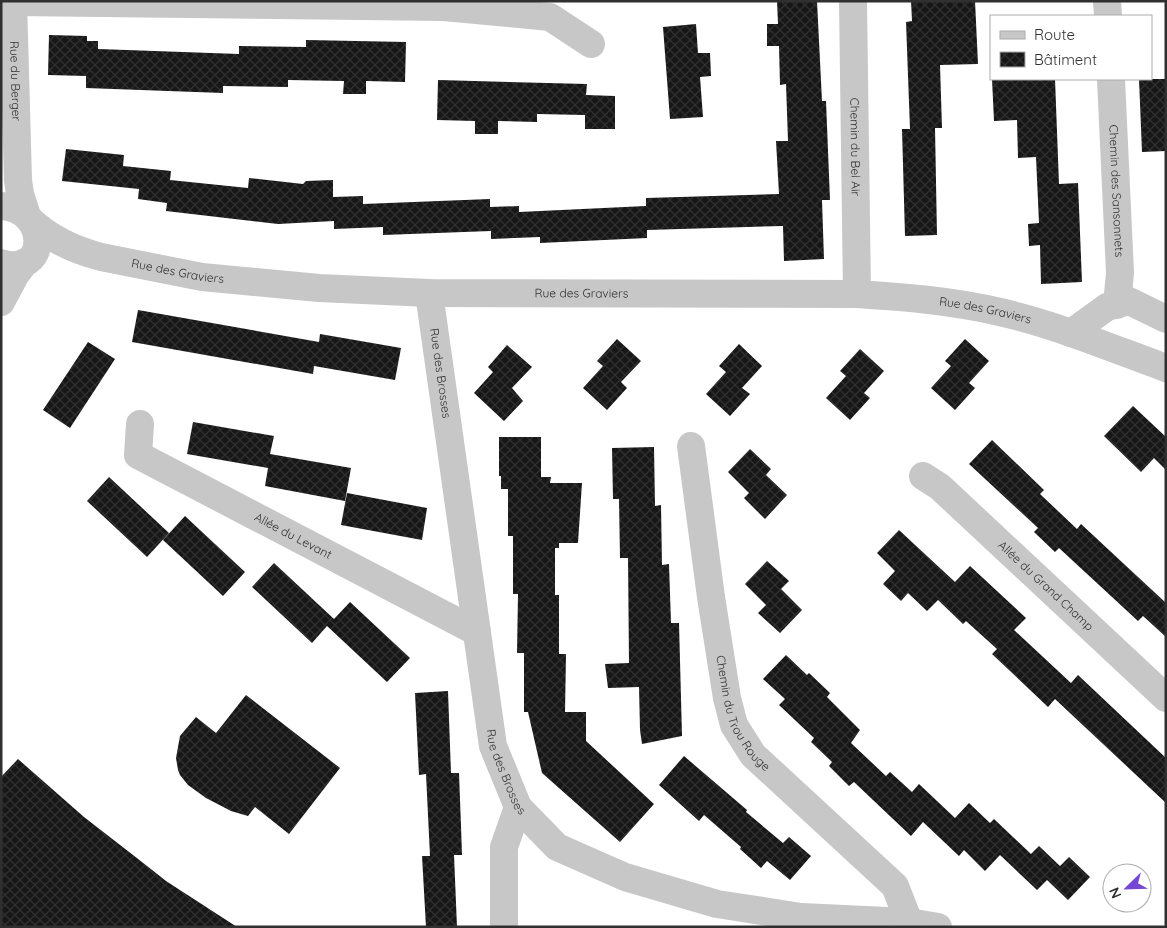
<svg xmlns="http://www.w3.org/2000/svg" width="1167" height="928" viewBox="0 0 1167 928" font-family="Quicksand,sans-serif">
	<defs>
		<pattern id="building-cross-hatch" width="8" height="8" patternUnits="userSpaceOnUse" patternTransform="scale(1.25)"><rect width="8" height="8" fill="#171717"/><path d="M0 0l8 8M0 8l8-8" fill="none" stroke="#303030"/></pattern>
	</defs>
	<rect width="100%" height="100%" fill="#fff"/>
	<path fill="url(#building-cross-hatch)" d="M777 1H817L822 101H826L830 200H822L824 259 784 261 783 226 647 230V238L540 243V237L491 239V231L383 235V227L334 229V221L278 224 166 211 167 203 138 199 139 189 62 181 66 149 124 155 123 166 171 171 170 180 248 188 249 178 303 184 306 181 333 180V197L363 196V204L490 199V207L519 206V212L646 206V198L779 194 776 141H788L786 84 780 85 779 46H767V24H778Z
		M911 1H975L978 64 940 65 942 128H935L937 235 905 236 902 129H910L906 22 912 21Z
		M696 24 698 53H710L711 76 700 77 703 117 670 119 663 27Z
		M49 35 87 36V41H98V49L239 54V46L306 47V40L406 42 405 82 366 81V94H343L344 81 288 80V87L223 86V93L86 88V76L48 75Z
		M992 79H1055L1059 184 1078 183 1082 282 1041 284 1040 245 1029 246 1028 224 1039 223 1036 157 1018 158 1017 120 994 121Z
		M1139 79H1166V151L1142 152Z
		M438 80 587 84 586 95 615 96V129H585V115L537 114V122L498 121V134H475V121L437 120Z
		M138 310 319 342 320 334 401 348 395 380 314 366 313 374 132 342Z
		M617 339 641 361 621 382 627 388 607 410 583 388 603 366 597 361Z
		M965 339 989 361 969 383 975 388 955 410 931 388 951 366 945 361Z
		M88 342 115 359 70 428 43 410Z
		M739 344 762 366 742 388 750 394 730 416 706 394 726 372 719 366Z
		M507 345 532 367 512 388 523 401 504 421 474 393 493 372 488 367Z
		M860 349 884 371 864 393 870 398 850 420 826 398 846 376 840 371Z
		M1133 406 1166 437V470L1154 458 1141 472 1104 436Z
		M193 422 274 436 270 454 351 468 345 501 265 486 268 468 187 454Z
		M499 437H541V477H551L550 483H582L578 543H559V548H555V595H559V654H566L565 712H586V741L654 804 620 842 542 773 528 712H524V653H517L518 594H513V536H508V489H501V476H499Z
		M992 440 1044 490 1040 494 1077 529 1081 524 1166 603V637L1143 616 1138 621 1059 548 1055 552 1034 532 1038 528 969 464Z
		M654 447 655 506 661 505 662 565 669 564 671 623H679L682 736 642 744 640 730 639 687 608 688 605 664 629 663 628 558H620L619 499H613L612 448Z
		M750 449 771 469 766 475 787 495 765 519 744 498 749 493 728 472Z
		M109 477 169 533 147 557 87 501Z
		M347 493 427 508 422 540 341 525Z
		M185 516 245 572 223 596 163 540Z
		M899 530 955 582 970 566 1026 618 1014 630 1071 683 1078 675 1166 758V803L1055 699 1048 707 992 654 997 649 966 621 963 624 938 600 927 611 908 593 901 601 883 584 895 571 877 553Z
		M767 561 789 581 781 589 802 610 780 633 758 613 766 605 745 584Z
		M274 563 334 619 350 602 410 658 387 682 327 626 312 643 252 587Z
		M786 655 807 675 809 673 830 693 827 697 860 730 851 743 886 776 890 772 912 792 919 784 955 818 969 803 990 823 994 819 1031 854 1039 846 1060 866 1054 872 1069 857 1090 877 1068 900 1047 880 1037 890 1000 855 985 871 964 850 959 856 923 822 911 836 854 782 849 786 829 766 832 762 811 742 814 738 779 705 785 699 763 679Z
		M448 691 451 773H459L461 826 462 855H454L457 927H426L422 856H430L426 774 419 775 415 693Z
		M246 695 340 768 289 834 255 807 248 816 231 811 206 798 188 785 180 775 178 770 176 758 180 736 196 717 216 733Z
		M684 756 747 810 746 812 783 843 789 837 811 856 790 880 767 861 761 868 740 849 741 847 704 815 699 821 659 785Z
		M18 759 84 817 142 862 166 881 237 927H1V777Z"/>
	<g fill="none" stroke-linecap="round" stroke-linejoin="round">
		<g stroke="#c7c7c7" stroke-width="28">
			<path id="s1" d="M13 1 18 180 20 194 27 216"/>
			<path id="s2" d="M853 1 857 294"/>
			<path d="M1107 1 1108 16"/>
			<path d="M13 2 444 7V1"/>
			<path d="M444 7 550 17 591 44"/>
			<path id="s3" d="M1111 79 1120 273 1117 305"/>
			<path d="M1 206C50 209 49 278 1 263"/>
			<path id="s4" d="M30 220C50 239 74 250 101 257L202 277 319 288 429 293 857 294C905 297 953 301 1000 312 1057 325 1111 348 1166 368"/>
			<path id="s5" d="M429 293 493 746 518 807 557 847 625 877 717 904 801 917 909 922 938 927"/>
			<path d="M1 302 16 274 25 262"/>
			<path d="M1071 333 1107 307 1129 301 1166 319"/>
			<path id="s6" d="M140 424 138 455 477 632"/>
			<path id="s7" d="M691 446 711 597 727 698 734 725 753 755 895 886 909 922"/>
			<path id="s8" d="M923 476 940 487 1166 698"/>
			<path d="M504 927V847L518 807"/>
		</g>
	</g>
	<g text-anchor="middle" stroke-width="5" stroke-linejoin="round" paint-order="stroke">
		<g font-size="12" fill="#303030" stroke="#fff">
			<text dy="4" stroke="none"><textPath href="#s1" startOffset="80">Rue du Berger</textPath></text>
			<text dy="4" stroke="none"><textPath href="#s2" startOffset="146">Chemin du Bel Air</textPath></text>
			<text dy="4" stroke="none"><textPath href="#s3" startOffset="112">Chemin des Sansonnets</textPath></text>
			<text dy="4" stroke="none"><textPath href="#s4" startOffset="159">Rue des Graviers</textPath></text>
			<text dy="4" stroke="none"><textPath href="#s4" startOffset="564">Rue des Graviers</textPath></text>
			<text dy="4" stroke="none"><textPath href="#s4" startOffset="969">Rue des Graviers</textPath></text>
			<text dy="4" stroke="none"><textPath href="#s5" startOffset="81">Rue des Brosses</textPath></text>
			<text dy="4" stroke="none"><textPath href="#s6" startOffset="206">Allée du Levant</textPath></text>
			<text dy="4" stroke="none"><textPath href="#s8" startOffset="165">Allée du Grand Champ</textPath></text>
			<text dy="4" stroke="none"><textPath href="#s7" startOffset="275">Chemin du Trou Rouge</textPath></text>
			<text dy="4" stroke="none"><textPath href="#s5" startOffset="486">Rue des Brosses</textPath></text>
		</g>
	</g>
	<rect width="1167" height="928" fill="none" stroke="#303030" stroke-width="5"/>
	<rect x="990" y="15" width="162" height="65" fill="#ffffff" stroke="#acacac"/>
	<rect x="1000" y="31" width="25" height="8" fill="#c7c7c7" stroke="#acacac"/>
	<text x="1034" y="40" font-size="15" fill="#303030">Route</text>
	<rect x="1000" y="52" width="25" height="15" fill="url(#building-cross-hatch)" stroke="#acacac"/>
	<text x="1034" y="65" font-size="15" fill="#303030">Bâtiment</text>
	<g transform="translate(1127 888) rotate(247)"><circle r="24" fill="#ffffff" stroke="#acacac"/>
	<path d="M0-4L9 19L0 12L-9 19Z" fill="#7547d2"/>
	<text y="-8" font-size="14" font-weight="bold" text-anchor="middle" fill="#303030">N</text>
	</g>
</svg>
